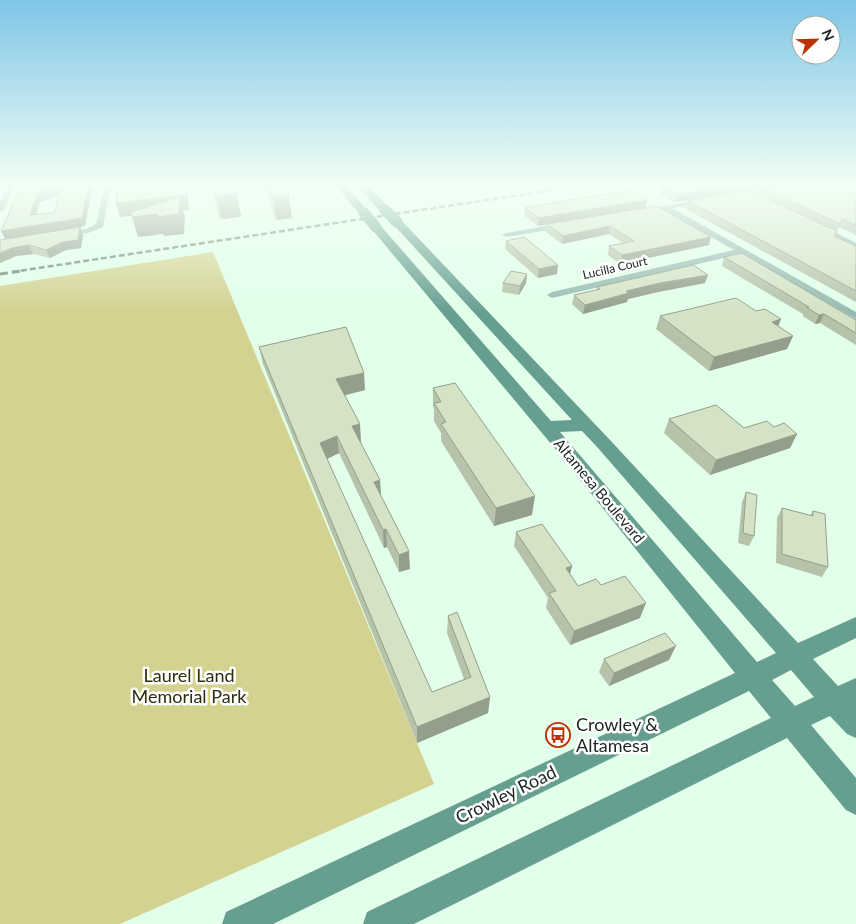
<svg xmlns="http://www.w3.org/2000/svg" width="856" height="924" viewBox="0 0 856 924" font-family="Lato,sans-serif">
	<rect width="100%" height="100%" fill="#e1ffe9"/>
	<path fill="#d4d290" d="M213 252 434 784 120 924H0V286Z"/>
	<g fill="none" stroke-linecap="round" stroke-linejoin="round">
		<path fill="#97bbb2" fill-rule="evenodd" d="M9 184H15L4 210 0 212V202Z
			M105 184H111L103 227 88 233 64 236V232L86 229 96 224Z
			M794 184H809L738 197 734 195Z
			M704 199 708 201 707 203 672 208 856 312V319L741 254 552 298 547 295 552 292 734 250 664 210 644 213 640 211Z
			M563 223 567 225 566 227 506 237 502 235 506 233Z
			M817 226H823L856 243V248L817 230Z"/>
		<path fill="#669e90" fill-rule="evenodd" d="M335 184H345L368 211 370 213 368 215H360Z
			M356 184H367L388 207 389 209 388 211H380Z
			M397 219 401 220 610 440 798 643 856 617V638L813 659 838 686 856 678V738L847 734 830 716 811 725 856 778V815L846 810 787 738 414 924H363L367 912 771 718 749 691 273 924H222L226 912 735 673 557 451 370 227 372 225H380L551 421 572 420 393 224 391 222ZM582 431 598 448 776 653 757 662 560 432ZM791 670 814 697 795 706 772 680Z"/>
		<path stroke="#738778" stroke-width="2.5" stroke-dasharray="6 3" stroke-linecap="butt" d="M12 272 593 184"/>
		<path stroke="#738778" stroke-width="3" stroke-dasharray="8 4" stroke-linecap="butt" d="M0 274 21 271"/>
		<path stroke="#669e90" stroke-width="11" d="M384 209 397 222
			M364 213 376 227"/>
	</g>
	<path fill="#b6c3aa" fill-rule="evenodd" d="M22 184H93L85 226 80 227 83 235 81 248 66 250 50 258 33 254 16 256 0 263V240L5 239ZM59 196 54 213 36 214 40 202Z
		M262 184H285L292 218 277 220 275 218 266 188 262 186Z
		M785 184 675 202 660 194 662 186Z
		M856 184V235L839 227 835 236 856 246V302L686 209 688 201 761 196 763 188Z
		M214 195 241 215 239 217 222 219 219 217Z
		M647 200 645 208 657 206 709 245 620 264 608 255 609 246 623 243 609 234 562 244 546 232 547 224 538 226 524 215 525 208Z
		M506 241 557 274 538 278 505 249Z
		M724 257 856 320V345L820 323 815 324 803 316V314L722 266Z
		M527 274 526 283 519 295 502 292 503 283Z
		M705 283 658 292 628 299 627 302 583 314 572 304 574 295 596 290 597 287Z
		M756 311 781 319 778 326 793 336 787 349 709 371 656 329 660 316Z
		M259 347 365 390 345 395 361 441 360 442 380 480 381 496 410 569 399 572 387 547 384 548 339 453 327 459 432 692 464 679 447 633 448 616 490 697 488 713 417 743 263 364Z
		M433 388 532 515 494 526 441 441V433L434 421V409L433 406Z
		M669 419 744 428 774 427 797 434 790 448 710 475 664 433Z
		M746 492 754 536 749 546 738 543 742 502Z
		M782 508 810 516 813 511 828 567 822 577 776 563 777 518Z
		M516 532 572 566 570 574 578 586 601 585 640 618 570 645 546 608 548 598 514 546Z
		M604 659 669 660 609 686 599 672Z"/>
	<path fill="#949f8b" d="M89 184H93L85 226 80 227 83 235 81 248 66 250 50 258 46 250 5 239 1 231 82 218Z
		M178 184H180V187L185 184 188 198 189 210H183L185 216 184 234 164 236 163 234 138 237 132 217 179 211 120 217 116 203Z
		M743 184H785L675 202 677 195Z
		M62 187 64 194 40 202 34 223 30 215 37 194Z
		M236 192 241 215 239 217 222 219 217 196Z
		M289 196 292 218 277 220 274 198Z
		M647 200 645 208 538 226 539 218Z
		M610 226 609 234 562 244 563 236Z
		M711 237 709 245 620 264 622 255Z
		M29 245 33 254 16 256 0 263V253L12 248Z
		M558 265 557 274 538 278 539 269Z
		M527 274 526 283 519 295 520 286Z
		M708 275 705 283 658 292 628 299 627 302 583 314 585 305 626 291 660 283Z
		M824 314 820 323 815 324 819 315Z
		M781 319 775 333 772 322Z
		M793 336 787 349 709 371 714 357Z
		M364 373 365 390 338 397 336 379Z
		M360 424 361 441 353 443 352 426Z
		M797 434 790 448 710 475 716 460Z
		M337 436 339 453 323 461 320 443Z
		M380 480 381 498 374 482Z
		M535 496 532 515 494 526 496 508Z
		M386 529 387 547 384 548 383 530Z
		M409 551 410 569 399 572V555Z
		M572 566 568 581 566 568Z
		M646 603 640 618 570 645 574 631Z
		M676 646 669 660 609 686 614 673Z
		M490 697 488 713 417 743V727Z"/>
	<path fill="#d4e3c6" stroke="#949f8b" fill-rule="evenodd" d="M22 184H89L82 218 1 231ZM62 187 54 213 30 215 37 194Z
		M118 184H179V185L185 184 186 195 116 203Z
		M212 184H234L236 192 235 194 217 196 214 195Z
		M268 184H285L289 196 274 198 272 195Z
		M674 184H743L677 195 662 186Z
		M785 184H856V225L842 219 840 224 763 188Z
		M749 190 837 231 834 236 856 246V291L688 201Z
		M632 191 647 200 539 218 525 208 579 198Z
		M180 197 179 214 158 217V214L132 217 131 212Z
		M657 206 711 237 622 255 609 246 634 241 610 226 563 236 547 224Z
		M80 227 78 240 63 242 46 250 29 245 12 248 0 253V240Z
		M524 237 558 265 539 269 506 241Z
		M742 253 856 320V333L824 314 819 315 806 307H809L724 257Z
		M693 265 708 275 660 283 626 291 629 293 585 305 574 295 600 289 597 287Z
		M511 271 527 274 520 286 503 283Z
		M736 298 756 311 765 309 781 319 772 322 793 336 714 357 660 316Z
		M346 327 364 373 336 379 360 424 352 426 380 480 374 482 409 551 399 555 386 529 383 530 337 436 320 443 432 692 471 677 448 616 457 612 490 697 417 727 259 347Z
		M455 383 535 496 496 508 441 424 446 422 434 403 441 402 433 388Z
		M716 405 744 428 767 421 774 427 784 423 797 434 716 460 669 419Z
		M746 492 757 495 754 536 743 533Z
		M782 508 813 516V511L825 514 828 567 782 554Z
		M542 524 572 566 566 568 578 586 596 579 601 585 625 576 646 603 574 631 549 593 556 591 516 532Z
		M665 633 676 646 614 673 604 659Z"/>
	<linearGradient id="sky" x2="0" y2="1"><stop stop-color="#7dc5e7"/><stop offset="0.59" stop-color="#f2fff5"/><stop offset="1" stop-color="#f2fff5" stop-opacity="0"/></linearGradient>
	<rect width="856" height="313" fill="url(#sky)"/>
	<defs>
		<symbol id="bus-ring" viewBox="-11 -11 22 22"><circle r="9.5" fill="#fff" stroke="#bc3301" stroke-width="1.5"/><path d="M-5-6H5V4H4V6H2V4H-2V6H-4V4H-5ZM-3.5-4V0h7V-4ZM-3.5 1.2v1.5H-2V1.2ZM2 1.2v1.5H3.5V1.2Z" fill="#bc3301"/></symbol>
	</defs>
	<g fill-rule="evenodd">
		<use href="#bus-ring" x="544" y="721" width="28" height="28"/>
	</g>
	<g text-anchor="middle" stroke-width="5" stroke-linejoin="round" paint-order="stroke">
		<g font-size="12" fill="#1a251d" stroke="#fff">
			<text transform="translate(615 268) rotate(-13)" y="4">Lucilla Court</text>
		</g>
		<g font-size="15" fill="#1a251d" stroke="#fff">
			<text transform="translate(599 491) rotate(50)" y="5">Altamesa Boulevard</text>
		</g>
		<g font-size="18" fill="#2e2d0d" stroke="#fff">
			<text x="189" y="682">Laurel Land<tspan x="189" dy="21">Memorial Park</tspan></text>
		</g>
		<g font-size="18" fill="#1a251d" stroke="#fff" text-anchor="start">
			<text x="576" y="731">Crowley &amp;<tspan x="576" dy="21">Altamesa</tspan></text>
		</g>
		<g font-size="18" fill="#1a251d" stroke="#fff">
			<text transform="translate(506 795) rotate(-26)" y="6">Crowley Road</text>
		</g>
	</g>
	<g transform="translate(816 40) rotate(67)"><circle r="24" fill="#ffffff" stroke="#a3a8a5"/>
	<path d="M0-4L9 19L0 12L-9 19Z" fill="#bc3301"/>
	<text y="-8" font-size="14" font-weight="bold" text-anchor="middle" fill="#1a251d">N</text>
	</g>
</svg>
